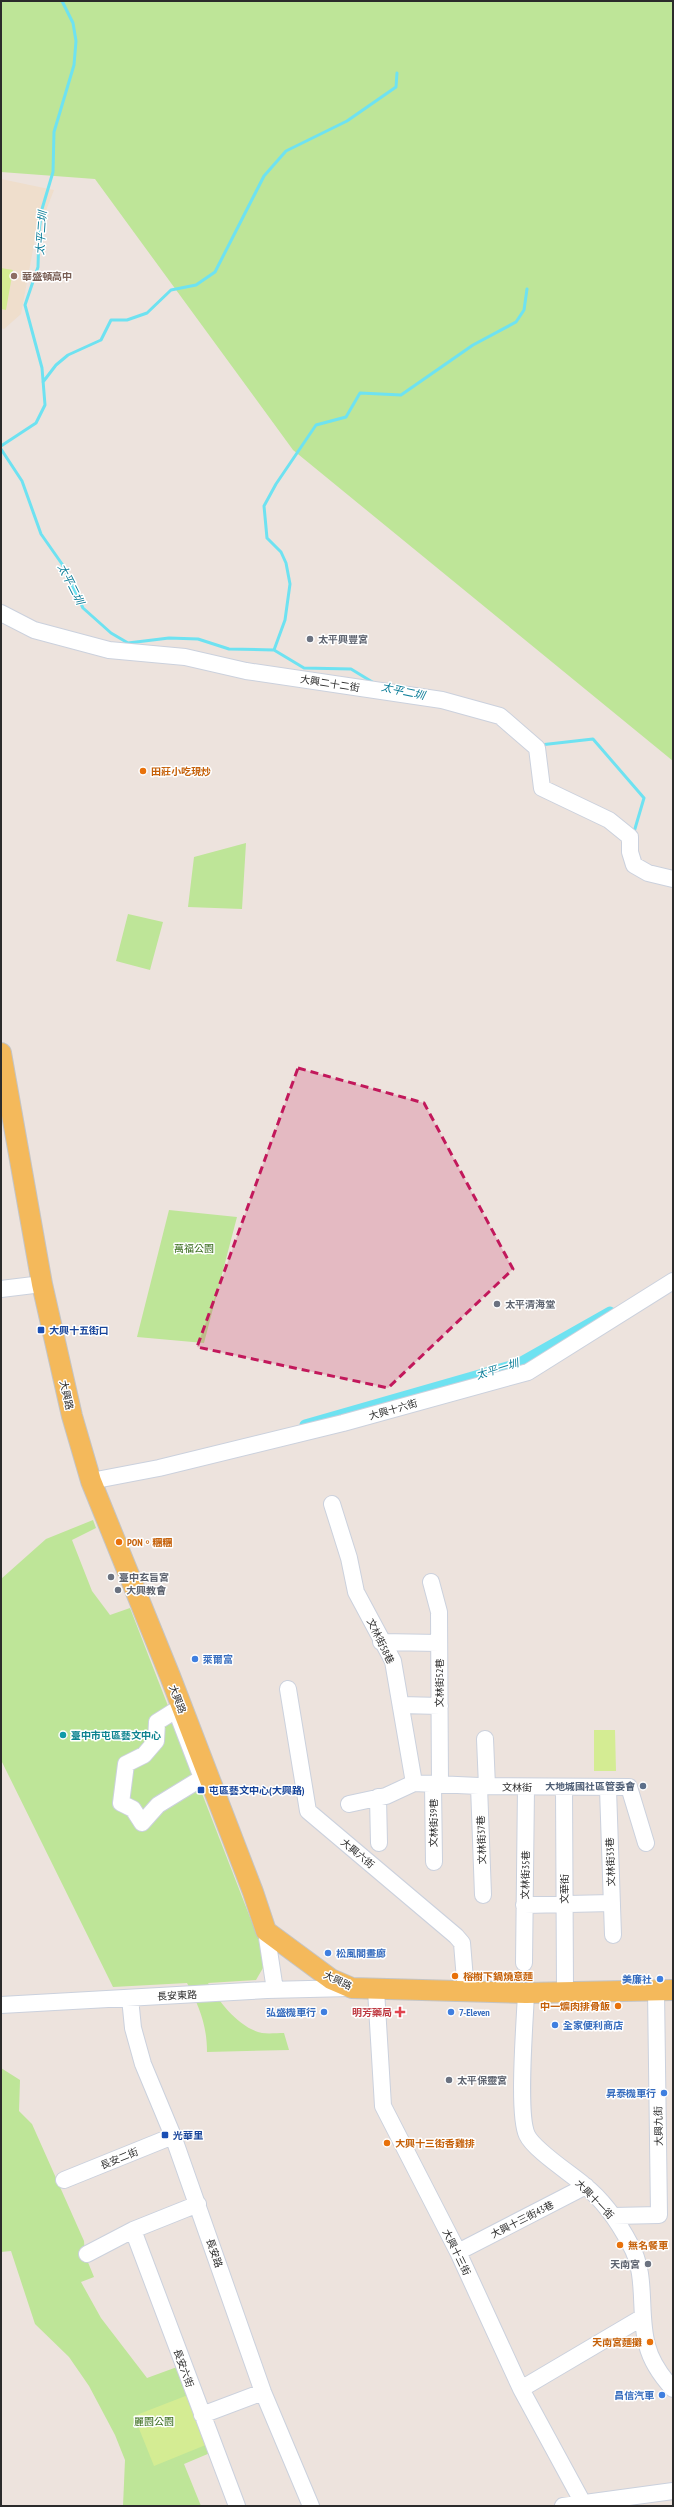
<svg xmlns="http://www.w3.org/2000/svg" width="674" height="2507" viewBox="0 0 674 2507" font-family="'PT Sans Narrow','Noto Sans TC',sans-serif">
	<rect width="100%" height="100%" fill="#ede3dd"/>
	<path fill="#efdecc" d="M1 179 54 190 35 239 21 314 4 329 1 328Z"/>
	<path fill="#bee598" d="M1 1H673V761L293 450 95 179 1 172Z
		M246 843 242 909 188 907 194 857Z
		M128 914 163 922 150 970 116 961Z
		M169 1210 237 1217 204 1343 137 1337Z
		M93 1520 96 1528 72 1540 92 1591 110 1615 130 1608 267 1961 256 1980 208 1983C219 2002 239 2028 262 2033 269 2034 277 2033 284 2033L289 2050 207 2052C207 2025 199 2006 187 1983L113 1987 1 1760V1579L46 1539Z
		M1 2068 20 2080 19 2111 32 2124 84 2241 85 2255 94 2277 81 2282 101 2318 147 2378 177 2367 210 2453 184 2464 201 2506H123L125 2460 115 2435 89 2386 69 2357 35 2324 11 2251 1 2252Z"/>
	<path fill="#d4ec93" d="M1 268 13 270 6 310 1 309Z
		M594 1730H615L616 1771H594Z
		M188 2395 208 2444 154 2466 134 2416Z"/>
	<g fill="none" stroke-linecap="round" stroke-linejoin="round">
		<path stroke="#6ee2f1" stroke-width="3" d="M43 382 56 365 68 355 101 340 111 320H127L147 313 171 290 196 285 215 272 264 176 286 151 347 121 396 87 397 73
			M1 446 36 423 45 405 42 368 25 305 38 267 39 231 42 209 53 172 54 132 74 65 76 41 73 23 62 1
			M1 449 22 481 41 534 62 564 83 608 111 633 128 643 169 638 198 639 229 649 274 650 304 668 351 669 374 683
			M274 650 285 620 290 584 286 563 281 552 267 538 264 506 276 484 316 425 346 417 360 393 401 395 473 345 516 322 524 310 527 289
			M540 745 593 739 644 798 634 832"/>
		<path stroke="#6ee2f1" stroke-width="11" d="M305 1425 518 1364 610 1312"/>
		<defs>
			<path id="minor" d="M1 613 34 630 109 650 185 657 246 671 442 700 500 716 537 748 542 788 609 820 630 837V852L634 865 648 873 673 879
				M1 1289 42 1284
				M91 1481 159 1468 343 1423 528 1372 673 1281
				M332 1504 349 1558 356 1592 393 1661 414 1783
				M431 1582 439 1612 440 1784
				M381 1642 439 1643
				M288 1689 308 1811 456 1936 462 1943 466 1992
				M401 1705 440 1706
				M176 1710 202 1778 158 1805 142 1823 133 1809 121 1803 126 1764 144 1755 156 1741 157 1722Z
				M485 1739 487 1786
				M433 1784 434 1862
				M479 1786 483 1895
				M564 1787 565 1991
				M608 1789 613 1935
				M378 1797 379 1843
				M349 1804 386 1796 414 1783 479 1786 629 1787 646 1843
				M524 1905 612 1903
				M266 1931 275 1990
				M524 1963 526 1787
				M376 1990 383 2106 458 2252 521 2389 583 2503
				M526 1993C525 2021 517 2114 527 2135 534 2150 570 2173 584 2185 603 2200 619 2223 630 2244 648 2275 638 2312 647 2345 651 2361 662 2377 673 2389
				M130 1998 133 2028 143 2064 173 2136 263 2392 311 2506
				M1 2005 267 1990 351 1988
				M64 2180 173 2136
				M613 2216 659 2215 656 1990
				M133 2230 237 2506
				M458 2252 586 2186
				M87 2254 133 2230 198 2204
				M521 2389 643 2317
				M202 2415 263 2392
				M563 2506 673 2491"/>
			<path id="major" d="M1 1053 42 1284 72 1416 91 1481 170 1676 253 1892 266 1931 331 1979 352 1988 526 1993 673 1990"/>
		</defs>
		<use href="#minor" stroke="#cbd1dd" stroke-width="18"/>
		<use href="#major" stroke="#c4c4c4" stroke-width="22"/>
		<use href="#minor" stroke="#fff" stroke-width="16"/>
		<use href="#major" stroke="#f4b95b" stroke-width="20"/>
	</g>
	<path fill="#c2185b" fill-opacity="0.2" stroke="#c2185b" stroke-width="3" stroke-dasharray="8 5" stroke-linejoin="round" d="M298 1068 424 1103 513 1269 388 1388 197 1347Z"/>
	<circle fill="#8d6e63" stroke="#fff" stroke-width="1.5" cx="14" cy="276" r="4"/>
	<g fill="#6b7280" stroke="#fff" stroke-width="1.5">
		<circle cx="310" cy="639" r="4"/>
		<circle cx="497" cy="1304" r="4"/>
		<circle cx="111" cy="1577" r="4"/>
		<circle cx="118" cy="1590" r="4"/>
		<circle cx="449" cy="2080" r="4"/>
		<circle cx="648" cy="2264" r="4"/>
	</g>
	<g fill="#e8710a" stroke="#fff" stroke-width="1.5">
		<circle cx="143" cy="771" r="4"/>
		<circle cx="119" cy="1542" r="4"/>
		<circle cx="455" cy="1976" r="4"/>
		<circle cx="618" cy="2006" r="4"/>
		<circle cx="387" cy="2143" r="4"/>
		<circle cx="620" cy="2245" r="4"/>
		<circle cx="650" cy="2342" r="4"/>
	</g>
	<g fill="#1a4fb4" stroke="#fff" stroke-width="1.5">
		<rect x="37" y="1326" width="8" height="8" rx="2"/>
		<rect x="197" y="1786" width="8" height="8" rx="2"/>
		<rect x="161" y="2131" width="8" height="8" rx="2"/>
	</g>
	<g fill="#3f7fe0" stroke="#fff" stroke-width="1.5">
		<circle cx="195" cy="1659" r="4"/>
		<circle cx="328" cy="1953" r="4"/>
		<circle cx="660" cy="1979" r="4"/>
		<circle cx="324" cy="2012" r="4"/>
		<circle cx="451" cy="2012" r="4"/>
		<circle cx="555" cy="2025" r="4"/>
		<circle cx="664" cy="2093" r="4"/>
		<circle cx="662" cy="2395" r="4"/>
	</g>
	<circle fill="#0f9aa8" stroke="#fff" stroke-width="1.5" cx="63" cy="1735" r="4"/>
	<circle fill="#5c6f8a" stroke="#fff" stroke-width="1.5" cx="643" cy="1786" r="4"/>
	<path fill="#e0444e" stroke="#fff" stroke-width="1.5" d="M398 2006h4v4h4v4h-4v4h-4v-4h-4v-4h4z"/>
	<g text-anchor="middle" stroke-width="3" stroke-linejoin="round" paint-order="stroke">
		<g font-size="10" font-weight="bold" fill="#785e54" stroke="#fff" text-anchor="start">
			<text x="22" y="280">華盛頓高中</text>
		</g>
		<g font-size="10" font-weight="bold" fill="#5b616d" stroke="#fff" text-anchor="start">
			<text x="318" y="643">太平興豐宮</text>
			<text x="505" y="1308">太平清海堂</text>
			<text x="119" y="1581">臺中玄旨宮</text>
			<text x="126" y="1594">大興教會</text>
			<text x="457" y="2084">太平保靈宮</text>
			<text x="640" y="2268" text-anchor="end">天南宮</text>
		</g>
		<g font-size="10" fill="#2b2b2b" stroke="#fff">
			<text transform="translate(330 683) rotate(9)" y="4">大興二十二街</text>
			<text transform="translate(67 1395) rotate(77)" y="4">大興路</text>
			<text transform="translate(393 1409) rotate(-16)" y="4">大興十六街</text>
			<text transform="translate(381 1641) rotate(64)" y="4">文林街58巷</text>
			<text transform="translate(439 1683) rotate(-90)" y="4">文林街52巷</text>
			<text transform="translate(178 1699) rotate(69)" y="4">大興路</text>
			<text transform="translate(517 1787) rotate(1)" y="4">文林街</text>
			<text transform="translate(433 1823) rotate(-90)" y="4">文林街39巷</text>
			<text transform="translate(481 1840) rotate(-92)" y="4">文林街37巷</text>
			<text transform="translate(358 1853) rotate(40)" y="4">大興六街</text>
			<text transform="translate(610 1862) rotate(-92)" y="4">文林街33巷</text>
			<text transform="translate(525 1875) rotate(-89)" y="4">文林街35巷</text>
			<text transform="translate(564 1889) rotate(-90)" y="4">文華街</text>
			<text transform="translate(338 1980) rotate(25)" y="4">大興路</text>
			<text transform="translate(177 1995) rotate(-3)" y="4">長安東路</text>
			<text transform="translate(658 2126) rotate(-91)" y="4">大興九街</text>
			<text transform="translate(119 2158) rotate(-22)" y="4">長安二街</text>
			<text transform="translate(595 2199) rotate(46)" y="4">大興十一街</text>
			<text transform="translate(522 2219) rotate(-27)" y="4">大興十三街43巷</text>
			<text transform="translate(457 2252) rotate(64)" y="4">大興十三街</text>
			<text transform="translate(215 2253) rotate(71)" y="4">長安路</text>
			<text transform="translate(184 2368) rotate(70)" y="4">長安六街</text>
		</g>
		<g font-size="10" font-weight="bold" fill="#c56008" stroke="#fff" text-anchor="start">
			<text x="151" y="775">田莊小吃現炒</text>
			<text x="127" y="1546">PON。糰糰</text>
			<text x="463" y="1980">榕樹下鍋燒意麵</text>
			<text x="610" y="2010" text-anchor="end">中一爌肉排骨飯</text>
			<text x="395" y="2147">大興十三街香雞排</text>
			<text x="628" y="2249">無名餐車</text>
			<text x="642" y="2346" text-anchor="end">天南宮麵攤</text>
		</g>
		<g font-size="10" fill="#366a19" stroke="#fff">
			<text x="194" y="1252">萬福公園</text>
			<text x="154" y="2425">麗園公園</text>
		</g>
		<g font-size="10" font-weight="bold" fill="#164399" stroke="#fff" text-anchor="start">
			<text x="49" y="1334">大興十五街口</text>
			<text x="209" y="1794">屯區藝文中心(大興路)</text>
			<text x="173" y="2139">光華里</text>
		</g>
		<g font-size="10" font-weight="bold" fill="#366cbe" stroke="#fff" text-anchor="start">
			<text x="203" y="1663">萊爾富</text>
			<text x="336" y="1957">松風閣畫廊</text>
			<text x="652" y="1983" text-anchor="end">美廉社</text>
			<text x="316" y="2016" text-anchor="end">弘盛機車行</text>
			<text x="459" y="2016">7-Eleven</text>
			<text x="563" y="2029">全家便利商店</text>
			<text x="656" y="2097" text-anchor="end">昇泰機車行</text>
			<text x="654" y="2399" text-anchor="end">昌信汽車</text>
		</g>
		<g font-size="10" font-weight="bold" fill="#0d838f" stroke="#fff" text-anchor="start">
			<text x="71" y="1739">臺中市屯區藝文中心</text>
		</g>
		<g font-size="10" font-weight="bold" fill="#4e5e75" stroke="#fff" text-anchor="end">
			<text x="635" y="1790">大地城國社區管委會</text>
		</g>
		<g font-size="10" font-weight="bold" fill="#be3a42" stroke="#fff" text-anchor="end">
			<text x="392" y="2016">明芳藥局</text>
		</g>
		<g font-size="11" font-style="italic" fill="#0b7d98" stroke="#fff">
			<text transform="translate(41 233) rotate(-86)" y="4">太平二圳</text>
			<text transform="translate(71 584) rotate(63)" y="4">太平二圳</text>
			<text transform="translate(403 691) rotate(12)" y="4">太平二圳</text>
			<text transform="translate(497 1369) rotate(-17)" y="4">太平一圳</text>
		</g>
	</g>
	<rect width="674" height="2507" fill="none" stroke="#2b2b2b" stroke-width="4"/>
</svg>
